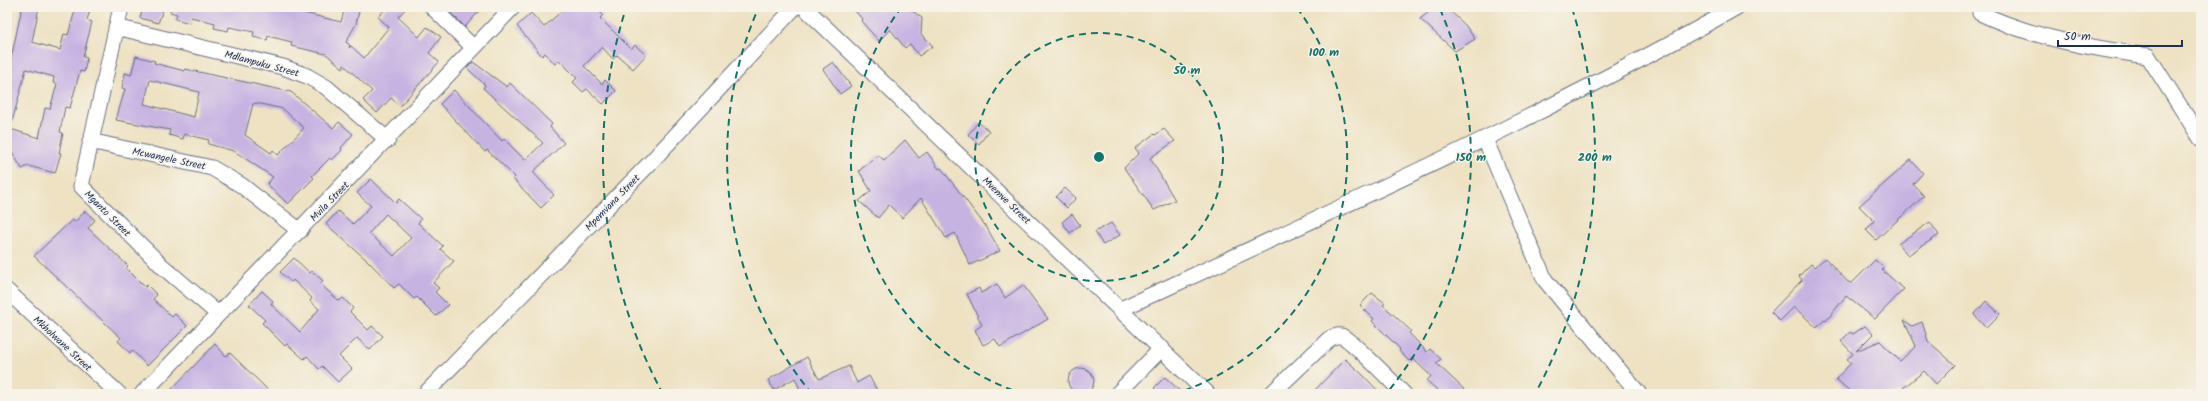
<svg xmlns="http://www.w3.org/2000/svg" width="2208" height="401" viewBox="0 0 2208 401" font-family="Kalam,sans-serif">
	<rect width="100%" height="100%" fill="#f7f3e8"/>
	<filter id="ink" filterUnits="userSpaceOnUse"><feTurbulence type="fractalNoise" baseFrequency=".025" numOctaves="2"/><feDisplacementMap in="SourceGraphic" scale="8" xChannelSelector="R" yChannelSelector="G"/><feConvolveMatrix kernelMatrix="1 2 1 2 8 2 1 2 1" color-interpolation-filters="sRGB"/></filter>
	<filter id="wash" filterUnits="userSpaceOnUse"><feTurbulence type="fractalNoise" baseFrequency=".012" numOctaves="4" result="noise"/><feDisplacementMap in="SourceGraphic" scale="16" xChannelSelector="R" yChannelSelector="G"/><feGaussianBlur stdDeviation="0.9" result="paint"/><feColorMatrix in="noise" values="0 0 0 0 0 0 0 0 0 0 0 0 0 0 0 0 0 1.4 0 .05"/><feComposite in="paint" operator="in"/></filter>
	<g filter="url(#wash)">
		<rect width="100%" height="100%" fill="#eee2c3"/>
		<g id="blocks">
			<path fill="#c7b3e2" fill-rule="evenodd" d="M22 7H39L32 42 60 50 64 34 68 35 76 7H91L87 20 92 22 83 57 87 58 84 72 80 71 70 108 65 107 60 132 63 133 59 153H61L55 173 28 166 22 169 7 143V128L39 138 45 108 50 109 57 84 53 83 54 77 26 69 11 126 7 125V78Z
				M143 7 163 10 158 23 140 18Z
				M170 7H297L296 11 341 22 345 7H360L356 24 346 42 350 45 349 48 351 46 364 58 389 27 378 17 387 7H407L398 17 419 37 427 27 441 37 429 53 439 62 400 106 391 98 377 113 363 100 372 91 344 65 343 68 326 54 291 46 292 42 268 36 267 40 253 37 254 32 229 27 228 31 214 28 215 23 191 17 190 23 175 19 177 14 170 12Z
				M445 7H483L465 27Z
				M566 7H594L603 15 600 18 631 49 635 45 646 55 633 69 617 55 613 59 602 47 584 66 602 84 605 80 616 91 603 104 587 89 583 92 573 82 577 78 559 60 555 64 545 53 542 56 517 26 531 13 544 27Z
				M852 7H907L922 18 921 34 933 46 919 56 910 44 905 48 890 29 879 41 861 21 862 19Z
				M1435 7H1446L1466 26 1475 39 1455 51 1420 19Z
				M136 56 155 61 154 63 185 71V69L291 92 333 128 339 122 353 134 341 148 342 150 332 160 330 158 312 176 314 178 288 204 267 184 273 177 234 151 208 144 209 140 184 134 183 139 169 135 170 130 116 120 125 89 122 88 125 73 131 75ZM150 80 199 92 194 117 144 104ZM256 103 283 109 304 128 278 155 273 150 271 153 245 135 253 104Z
				M473 62 507 87 510 83 552 124 550 127 564 143 533 172 554 195 541 208 513 179 515 177 487 150 485 152 440 104 454 90 502 141 504 139 525 160 543 143 483 88 485 85 467 68Z
				M833 62 851 86 840 94 823 69Z
				M978 122 989 131 979 144 968 135Z
				M1164 129 1175 141 1150 158 1175 200 1154 210 1124 168 1139 153 1135 148 1154 134 1155 135Z
				M905 140 919 158 927 152 939 169 941 168 987 228 1000 251 970 265 955 233 946 238 921 198 902 218 889 205 878 218 859 201 871 191 859 171 878 155 884 160Z
				M1911 160 1923 173 1913 184 1924 196 1876 240 1866 230 1874 221 1859 206Z
				M371 179 396 203 399 199 421 219 418 223 443 246 440 249 454 261 433 283 439 288 435 292 448 305 436 316 417 297 414 299 399 284 394 288 369 262 326 224 338 211 353 224 371 206 357 193ZM386 214 411 238 394 256 369 233Z
				M1065 188 1076 198 1067 208 1056 197Z
				M85 211 95 220 88 228 128 266 126 268 145 287 147 285 157 295 153 299 172 317 175 314 187 326 147 366 132 350 130 353 118 341 121 338 34 256 72 220 75 222Z
				M1072 214 1080 225 1070 233 1062 222Z
				M1930 222 1939 235 1908 255 1898 244Z
				M1111 223 1120 235 1103 245 1095 232Z
				M294 258 310 273 312 271 323 281 320 284 339 301 343 298 353 308 350 312 368 330 372 326 383 336 370 350 357 338 339 356 352 369 338 382 322 366 319 369 307 356 304 359 287 344 285 346 262 323 265 320 249 305 262 291 273 301 271 304 300 332 319 309 310 301 312 298 293 280 291 282 280 272Z
				M1825 258 1848 282 1852 283 1875 260 1884 268 1882 270 1904 289 1875 319 1846 296 1826 321 1824 320 1817 328 1794 307 1780 321 1771 312 1802 280 1799 276 1811 264 1815 267Z
				M997 284 1005 298 1023 285 1048 319 1000 347 995 339 983 345 975 330 982 325 967 294 979 288 981 293Z
				M1372 293 1385 303 1383 305 1411 331 1409 333 1427 352 1430 349 1441 359 1436 363 1469 394H1442L1427 381 1431 376 1412 358 1409 361 1399 351 1400 349 1372 321 1374 319 1360 305Z
				M1986 301 2000 314 1986 328 1974 315Z
				M1904 320 1912 326 1922 322 1928 341 1955 365 1936 384 1924 371 1903 388 1908 394H1853L1836 379 1851 363 1847 359 1853 354 1841 341 1850 332 1853 334 1865 326 1873 334 1856 351 1880 341 1900 361 1916 346Z
				M215 344 226 356 230 353 272 394H167Z
				M807 357 819 379 849 366 857 383 869 376 879 394H802L795 378 774 390 768 380Z
				M1345 359 1363 375 1381 394H1311Z
				M1068 381a13 13 0 1 1 26 0a13 13 0 1 1-26 0Z
				M1165 377 1183 394H1161L1154 388Z"/>
		</g>
	</g>
	<g filter="url(#ink)">
		<use href="#blocks" fill-opacity="0" stroke="#656e81" stroke-width="1"/>
		<g fill="none" stroke-linecap="round" stroke-linejoin="round">
			<defs>
				<path id="street" d="M121 7 81 186 162 266 218 314
					M432 7 474 48
					M804 7 1208 394
					M1980 13C2033 38 2091 48 2148 56L2201 139
					M116 27 283 67 307 76 326 87 388 140
					M1485 139 1545 280 1639 394
					M90 141 212 168 241 185 300 231
					M7 291 119 394
					M1121 309C1329 213 1538 119 1737 7
					M142 394 513 7
					M425 394 649 164 795 7
					M1117 394 1162 348
					M1271 394 1329 339C1333 337 1337 335 1341 336 1351 339 1394 384 1404 394"/>
			</defs>
			<use href="#street" stroke="#656e81" stroke-width="17"/>
			<use href="#street" stroke="#fff" stroke-width="15"/>
		</g>
	</g>
	<g fill="none" stroke="#0f766e" stroke-width="2" stroke-dasharray="7 5">
		<circle cx="1099" cy="157" r="124"/>
		<path d="M1024 394A248 248 0 0 1 901 8M1297 8A248 248 0 0 1 1174 394"/>
		<path d="M812 394A372 372 0 0 1 758 9M1440 9A372 372 0 0 1 1386 394"/>
		<path d="M663 394A496 496 0 0 1 626 8M1572 8A496 496 0 0 1 1535 394"/>
	</g>
	<g text-anchor="middle" stroke-width="3" stroke-linejoin="round" paint-order="stroke">
		<g font-size="10" fill="#1b2f5e" stroke="#f7f3e8">
			<text transform="translate(262 63) rotate(15)" y="4">Mdlampuku Street</text>
			<text transform="translate(169 158) rotate(12)" y="4">Mcwangele Street</text>
			<text transform="translate(1007 200) rotate(44)" y="4">Mvemve Street</text>
			<text transform="translate(329 201) rotate(-46)" y="4">Mvila Street</text>
			<text transform="translate(612 202) rotate(-46)" y="4">Mpemvana Street</text>
			<text transform="translate(108 213) rotate(45)" y="4">Mganto Street</text>
			<text transform="translate(63 343) rotate(43)" y="4">Mkholwane Street</text>
		</g>
	</g>
	<circle cx="1099" cy="157" r="6" fill="#0f766e" stroke="#f7f3e8" stroke-width="2"/>
	<g font-size="12" text-anchor="middle" font-weight="bold" fill="#0f766e" stroke="#f7f3e8" stroke-width="3" stroke-linejoin="round" paint-order="stroke">
		<text x="1324" y="56">100 m</text>
		<text x="1187" y="74">50 m</text>
		<text x="1471" y="161">150 m</text>
		<text x="1595" y="161">200 m</text>
	</g>
	<rect width="2208" height="401" fill="none" stroke="#f7f3e8" stroke-width="24"/>
	<path d="M2058 40v6h124v-6" fill="none" stroke="#1b2f5e" stroke-width="2"/>
	<text x="2064" y="40" font-size="12" fill="#1b2f5e" stroke="#f7f3e8" stroke-width="3" paint-order="stroke">50 m</text>
</svg>
